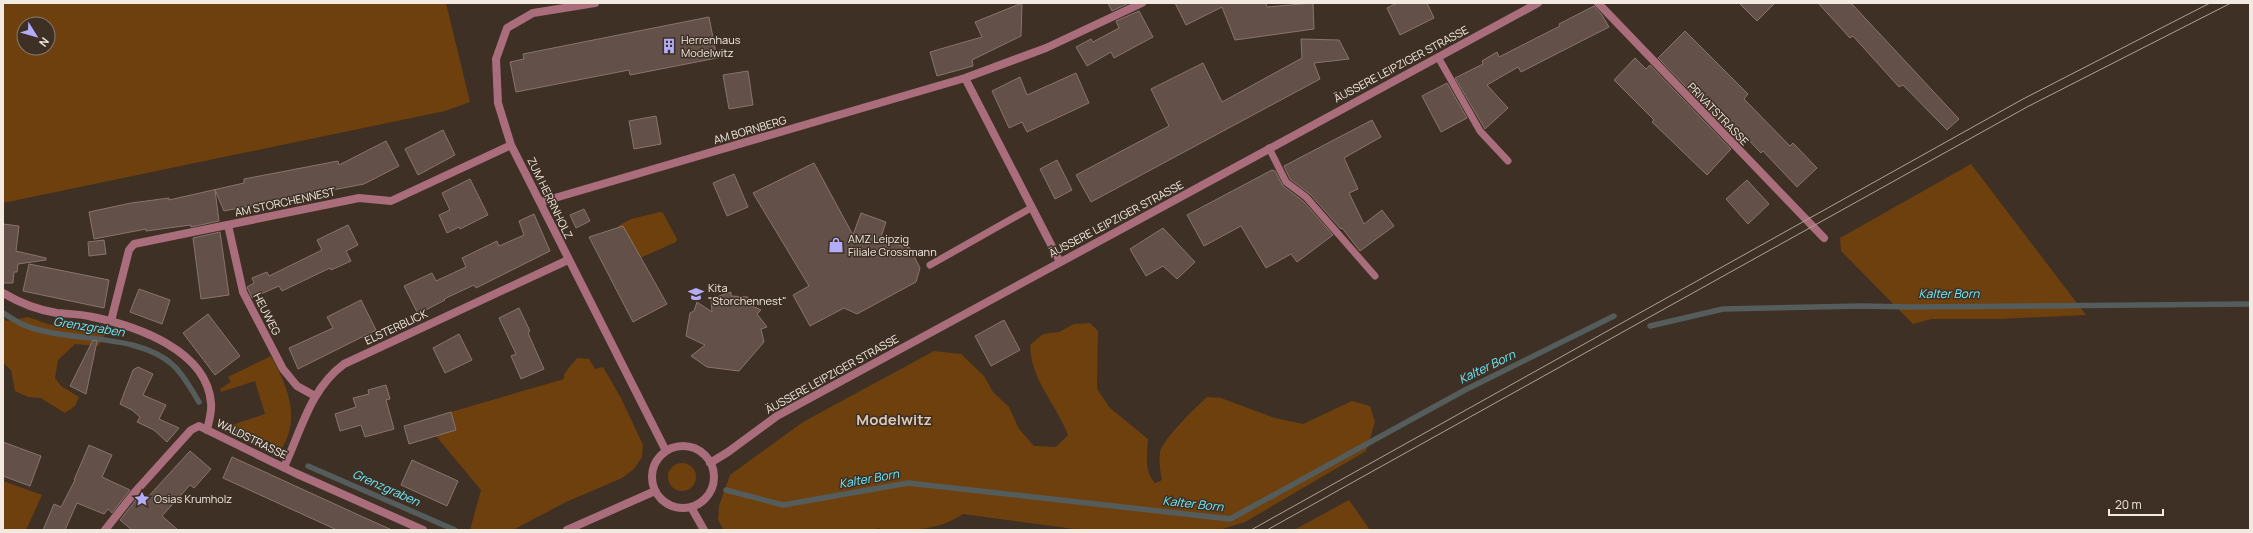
<svg xmlns="http://www.w3.org/2000/svg" width="2253" height="533" viewBox="0 0 2253 533" font-family="Manrope,sans-serif">
	<rect width="100%" height="100%" fill="#3e3024"/>
	<path fill="#6e400d" fill-rule="evenodd" d="M3 3H446L470 102 445 111 3 203ZM24 24H48V48H24Z
		M1971 164 2086 315 1998 319H1932L1913 324 1841 251 1840 238Z
		M660 212 663 213 677 239 676 242 640 258 635 256 618 226 631 219Z
		M28 317 51 325H66L101 330 105 335 98 346 75 344 58 360 55 378 61 386 79 397 75 406 65 413 41 398 28 397 15 391 11 370 3 363V318L7 321Z
		M1090 323 1098 331 1097 389 1110 408 1148 439C1147 455 1144 471 1155 483L1162 480C1160 471 1159 461 1160 452 1163 439 1196 407 1207 397L1221 398 1275 418 1303 424 1352 401 1370 406 1375 422 1366 451 1245 522 1219 530H1082L963 514C938 531 912 530 883 530L878 528 875 530H724L718 520 719 506 730 475 803 422 934 351 961 354 984 376 993 392 1009 407 1019 429 1034 446 1056 447 1068 435C1056 403 1031 381 1030 345L1043 334 1059 332 1074 324Z
		M271 356C287 385 301 417 282 448L238 428 235 434 232 425 265 414 255 381 221 392 220 389 231 382 228 377Z
		M577 358 589 359 595 369 603 367 621 398 643 445 642 457 634 469 622 478 566 502 513 530H470L481 490 436 436 456 430 451 412 564 379V374Z
		M668 477a14 14 0 1 1 28 0a14 14 0 1 1-28 0Z
		M3 481 42 495 26 530H3Z
		M1349 500 1370 530H1294Z"/>
	<g fill="none" stroke-linecap="round" stroke-linejoin="round">
		<path stroke="#545d5c" stroke-width="5.5" d="M3 313C10 317 17 322 24 325 67 343 137 332 173 365 184 375 191 389 199 402
			M1650 326 1723 309 1862 306 1910 307 2250 304
			M236 432 278 453
			M308 466 455 530
			M726 490 783 505 908 483 1230 519 1465 390 1614 316"/>
	</g>
	<path fill="#635048" stroke="#89746d" d="M1022 3 1021 36 972 60 973 66 937 76 930 52 982 37 975 22Z
		M1108 3H1129L1112 11Z
		M1175 3H1266L1267 7 1313 3 1314 29 1235 40 1222 7 1186 25Z
		M1397 3H1427L1434 18 1400 35 1387 8Z
		M1739 3H1775L1757 21Z
		M1818 3H1851L1959 119 1947 130 1903 85 1899 87 1853 36 1850 38Z
		M1594 6 1602 15 1609 27 1521 72 1518 67 1487 85 1508 108 1485 129 1455 78 1483 64 1482 61 1497 52 1499 57 1560 26 1559 24Z
		M1139 11 1153 37 1114 58 1111 52 1087 66 1076 47 1091 39 1093 42 1119 28 1116 21Z
		M709 17 717 58 630 75 629 70 516 92 510 62 524 59 523 54Z
		M1685 31 1748 94 1744 99 1790 146 1793 143 1817 168 1797 187 1763 151 1761 153 1744 135 1739 141 1658 58Z
		M1301 39 1339 40 1349 59 1314 63 1320 79 1091 202 1076 175 1169 126 1151 89 1203 63 1222 102 1302 58Z
		M1635 58 1646 69 1650 65 1731 149 1707 175 1652 122 1654 120 1614 80Z
		M748 71 753 105 729 109 723 75Z
		M1076 73 1089 103 1027 132 1022 122 1009 128 992 91 1020 77 1027 95Z
		M1447 83 1467 118 1441 132 1422 96Z
		M656 116 661 144 634 149 629 121Z
		M1372 120 1381 137 1344 158 1358 189 1349 193 1364 224 1382 210 1394 226 1360 251 1342 228 1341 229 1310 194 1290 179 1284 166Z
		M443 130 455 155 418 175 405 149Z
		M386 141 399 166 364 184 224 211 215 190 219 221 191 227V225L146 231V229L94 239 89 212 131 203 169 198V200L244 183V179L338 161 339 165Z
		M1057 160 1072 190 1055 199 1040 169Z
		M814 163 853 235 861 213 886 222 880 240 910 248 920 268 916 282 857 314 844 308 810 326 793 295 809 286 753 193Z
		M1272 170 1275 171 1283 186 1303 201 1333 235 1297 262 1291 254 1266 268 1241 226 1204 246 1187 215Z
		M734 174 748 207 727 216 713 183Z
		M470 179 488 215 460 229 459 227 447 233 439 215 450 210 442 193Z
		M1747 180 1769 204 1748 224 1726 199Z
		M584 209 590 221 576 228 570 215Z
		M534 214 550 251 476 288 474 285 444 299 445 300 418 314 404 286 432 273 436 281 466 267 462 258 497 241 499 246 524 235 519 221Z
		M3 224 19 226 16 251 46 258V260L18 264 17 272H14L13 283H3Z
		M348 225 358 245 346 251 351 261 331 270 330 268 282 291 279 286 252 298 247 287 254 283 252 278 267 272 269 276 322 250 317 240Z
		M623 226 667 304 633 322 589 237Z
		M1163 228 1195 262 1177 279 1163 266 1146 276 1130 249Z
		M220 232 229 295 201 299 193 238Z
		M104 240 106 254 89 256 88 242Z
		M29 264 109 280 104 308 23 291Z
		M139 289 170 300 162 324 130 312Z
		M731 292V296L748 297 746 303 761 310 757 314 767 327 761 329 764 342 739 371 707 367 691 356 705 345 686 336 690 313 694 311 697 302 712 312 711 299Z
		M361 300 376 330 298 369 289 348 333 328 327 317Z
		M519 308 530 331 528 333 544 369 521 379 511 356 516 354 499 318Z
		M208 314 240 356 215 375 183 333Z
		M1004 320 1020 350 991 366 975 336Z
		M459 334 472 360 445 373 433 348Z
		M93 340 97 341 86 394 70 386Z
		M138 367 153 374 143 395 166 405 159 419 179 428 167 442 154 430 137 422 140 417 132 410 120 404 133 370Z
		M386 385 390 399 386 400 394 429 365 437 361 425 340 431 335 414 356 407 353 398 369 394 368 390Z
		M451 412 456 430 409 444 404 426Z
		M3 442 41 456 30 486 3 476Z
		M89 445 112 455 102 477 130 490 112 513 108 509 104 514 77 503 65 530H43L54 504 61 507 75 480H74Z
		M190 451 211 469 194 488 190 485 162 516 178 530H132L120 520 140 495 147 498Z
		M232 457 363 517 392 530H337L223 478Z
		M412 460 458 481 447 506 401 485Z"/>
	<g fill="none" stroke-linecap="round" stroke-linejoin="round">
		<path stroke="#a96d7c" stroke-width="7" d="M1438 57 1480 131 1508 161
			M1269 148 1286 182 1306 197 1375 276
			M930 265 1031 208"/>
		<path stroke="#a96d7c" stroke-width="8" d="M595 3 533 13 507 28 496 59 498 103 511 145 666 451
			M1598 3 1824 238
			M965 78 1060 262
			M541 202 965 78 1046 48 1142 3
			M228 225 243 292 283 369 297 386 315 396
			M3 293C20 303 37 310 57 313 69 314 81 314 93 317 136 326 207 350 211 403 212 412 209 421 207 430
			M111 321 129 250 134 244 359 198 391 201 511 145
			M284 467C301 431 310 389 344 364L568 260
			M691 507 704 530
			M105 530 135 492 191 430 199 426 295 473 423 530"/>
		<path stroke="#a96d7c" stroke-width="8" d="M652 477a31 31 0 1 1 62 0a31 31 0 1 1-62 0Z
			M710 463 728 452 777 416 1538 3
			M567 530 655 491"/>
		<path stroke="#ada298" stroke-width="1" d="M1251 530 2023 99 2210 3
			M1267 530 2027 107 2231 3"/>
	</g>
	<defs>
		<symbol id="building-bare" viewBox="-9 -9 18 18"><path d="M-4-6H4V6H1V3H-1V6H-4ZM-2.5-4.3h1.7v1.8h-1.7ZM.8-4.3h1.7v1.8H.8ZM-2.5-1h1.7V.8h-1.7ZM.8-1h1.7V.8H.8Z" fill="#b3adf9" stroke="#3e3024" stroke-width="2.5" paint-order="stroke"/></symbol>
		<symbol id="shop-bare" viewBox="-9 -9 18 18"><path d="M-5-2.5h2.3a2.7 3.5 0 0 1 5.4 0H5L5.5 6h-11ZM-1.5-2.5h3a1.5 2.3 0 0 0-3 0Z" fill="#b3adf9" stroke="#3e3024" stroke-width="2.5" paint-order="stroke"/></symbol>
		<symbol id="school-bare" viewBox="-9 -9 18 18"><path d="M0-5L7-2L0 1L-7-2ZM-4 1L0 2.5L4 1V4Q0 6-4 4Z" fill="#b3adf9" stroke="#3e3024" stroke-width="2.5" paint-order="stroke"/></symbol>
		<symbol id="sight-bare" viewBox="-9 -9 18 18"><path d="M0-6L1.8-2.2L6-1.7L2.9 1.2L3.7 5.4L0 3.3L-3.7 5.4L-2.9 1.2L-6-1.7L-1.8-2.2Z" fill="#b3adf9" stroke="#3e3024" stroke-width="2.5" paint-order="stroke"/></symbol>
	</defs>
	<g fill-rule="evenodd">
		<use href="#building-bare" x="658" y="35" width="22" height="22"/>
		<use href="#shop-bare" x="825" y="234" width="22" height="22"/>
		<use href="#school-bare" x="685" y="283" width="22" height="22"/>
		<use href="#sight-bare" x="131" y="488" width="22" height="22"/>
	</g>
	<g text-anchor="middle" stroke-width="3" stroke-linejoin="round" paint-order="stroke">
		<g font-size="11" fill="#f2e9e1" stroke="#3e3024" text-anchor="start">
			<text x="681" y="44">Herrenhaus<tspan x="681" dy="13">Modelwitz</tspan></text>
			<text x="848" y="243">AMZ Leipzig<tspan x="848" dy="13">Filiale Grossmann</tspan></text>
			<text x="708" y="292">Kita<tspan x="708" dy="13">"Storchennest"</tspan></text>
			<text x="154" y="503">Osias Krumholz</text>
		</g>
		<g font-size="11" fill="#f2e9e1" stroke="#3e3024">
			<text transform="translate(1401 64) rotate(-28)" y="4">ÄUSSERE LEIPZIGER STRASSE</text>
			<text transform="translate(1718 114) rotate(46)" y="4">PRIVATSTRASSE</text>
			<text transform="translate(750 130) rotate(-16)" y="4">AM BORNBERG</text>
			<text transform="translate(550 198) rotate(64)" y="4">ZUM HERRNHOLZ</text>
			<text transform="translate(285 202) rotate(-12)" y="4">AM STORCHENNEST</text>
			<text transform="translate(1116 219) rotate(-28)" y="4">ÄUSSERE LEIPZIGER STRASSE</text>
			<text transform="translate(267 314) rotate(63)" y="4">HEUWEG</text>
			<text transform="translate(396 327) rotate(-25)" y="4">ELSTERBLICK</text>
			<text transform="translate(832 374) rotate(-29)" y="4">ÄUSSERE LEIPZIGER STRASSE</text>
			<text transform="translate(252 439) rotate(26)" y="4">WALDSTRASSE</text>
		</g>
		<g font-size="12" font-style="italic" fill="#6becfe" stroke="#3e3024">
			<text x="1949" y="298">Kalter Born</text>
			<text transform="translate(89 327) rotate(9)" y="4">Grenzgraben</text>
			<text transform="translate(1487 367) rotate(-26)" y="4">Kalter Born</text>
			<text transform="translate(869 479) rotate(-10)" y="4">Kalter Born</text>
			<text transform="translate(386 488) rotate(24)" y="4">Grenzgraben</text>
			<text transform="translate(1193 504) rotate(6)" y="4">Kalter Born</text>
		</g>
		<g font-size="15" font-weight="bold" fill="#dac8b9" stroke="#3e3024">
			<text x="894" y="425">Modelwitz</text>
		</g>
	</g>
	<rect width="2253" height="533" fill="none" stroke="#f2e9e1" stroke-width="8"/>
	<g transform="translate(36 36) rotate(127)"><circle r="19" fill="#3e3024" stroke="#867a70"/>
	<path d="M0-3L7 15L0 10L-7 15Z" fill="#b3adf9"/>
	<text y="-6" font-size="11" font-weight="bold" text-anchor="middle" fill="#f2e9e1">N</text>
	</g>
	<path d="M2109 509v6h54v-6" fill="none" stroke="#f2e9e1" stroke-width="2"/>
	<text x="2115" y="509" font-size="12" fill="#f2e9e1" stroke="#3e3024" stroke-width="3" paint-order="stroke">20 m</text>
</svg>
